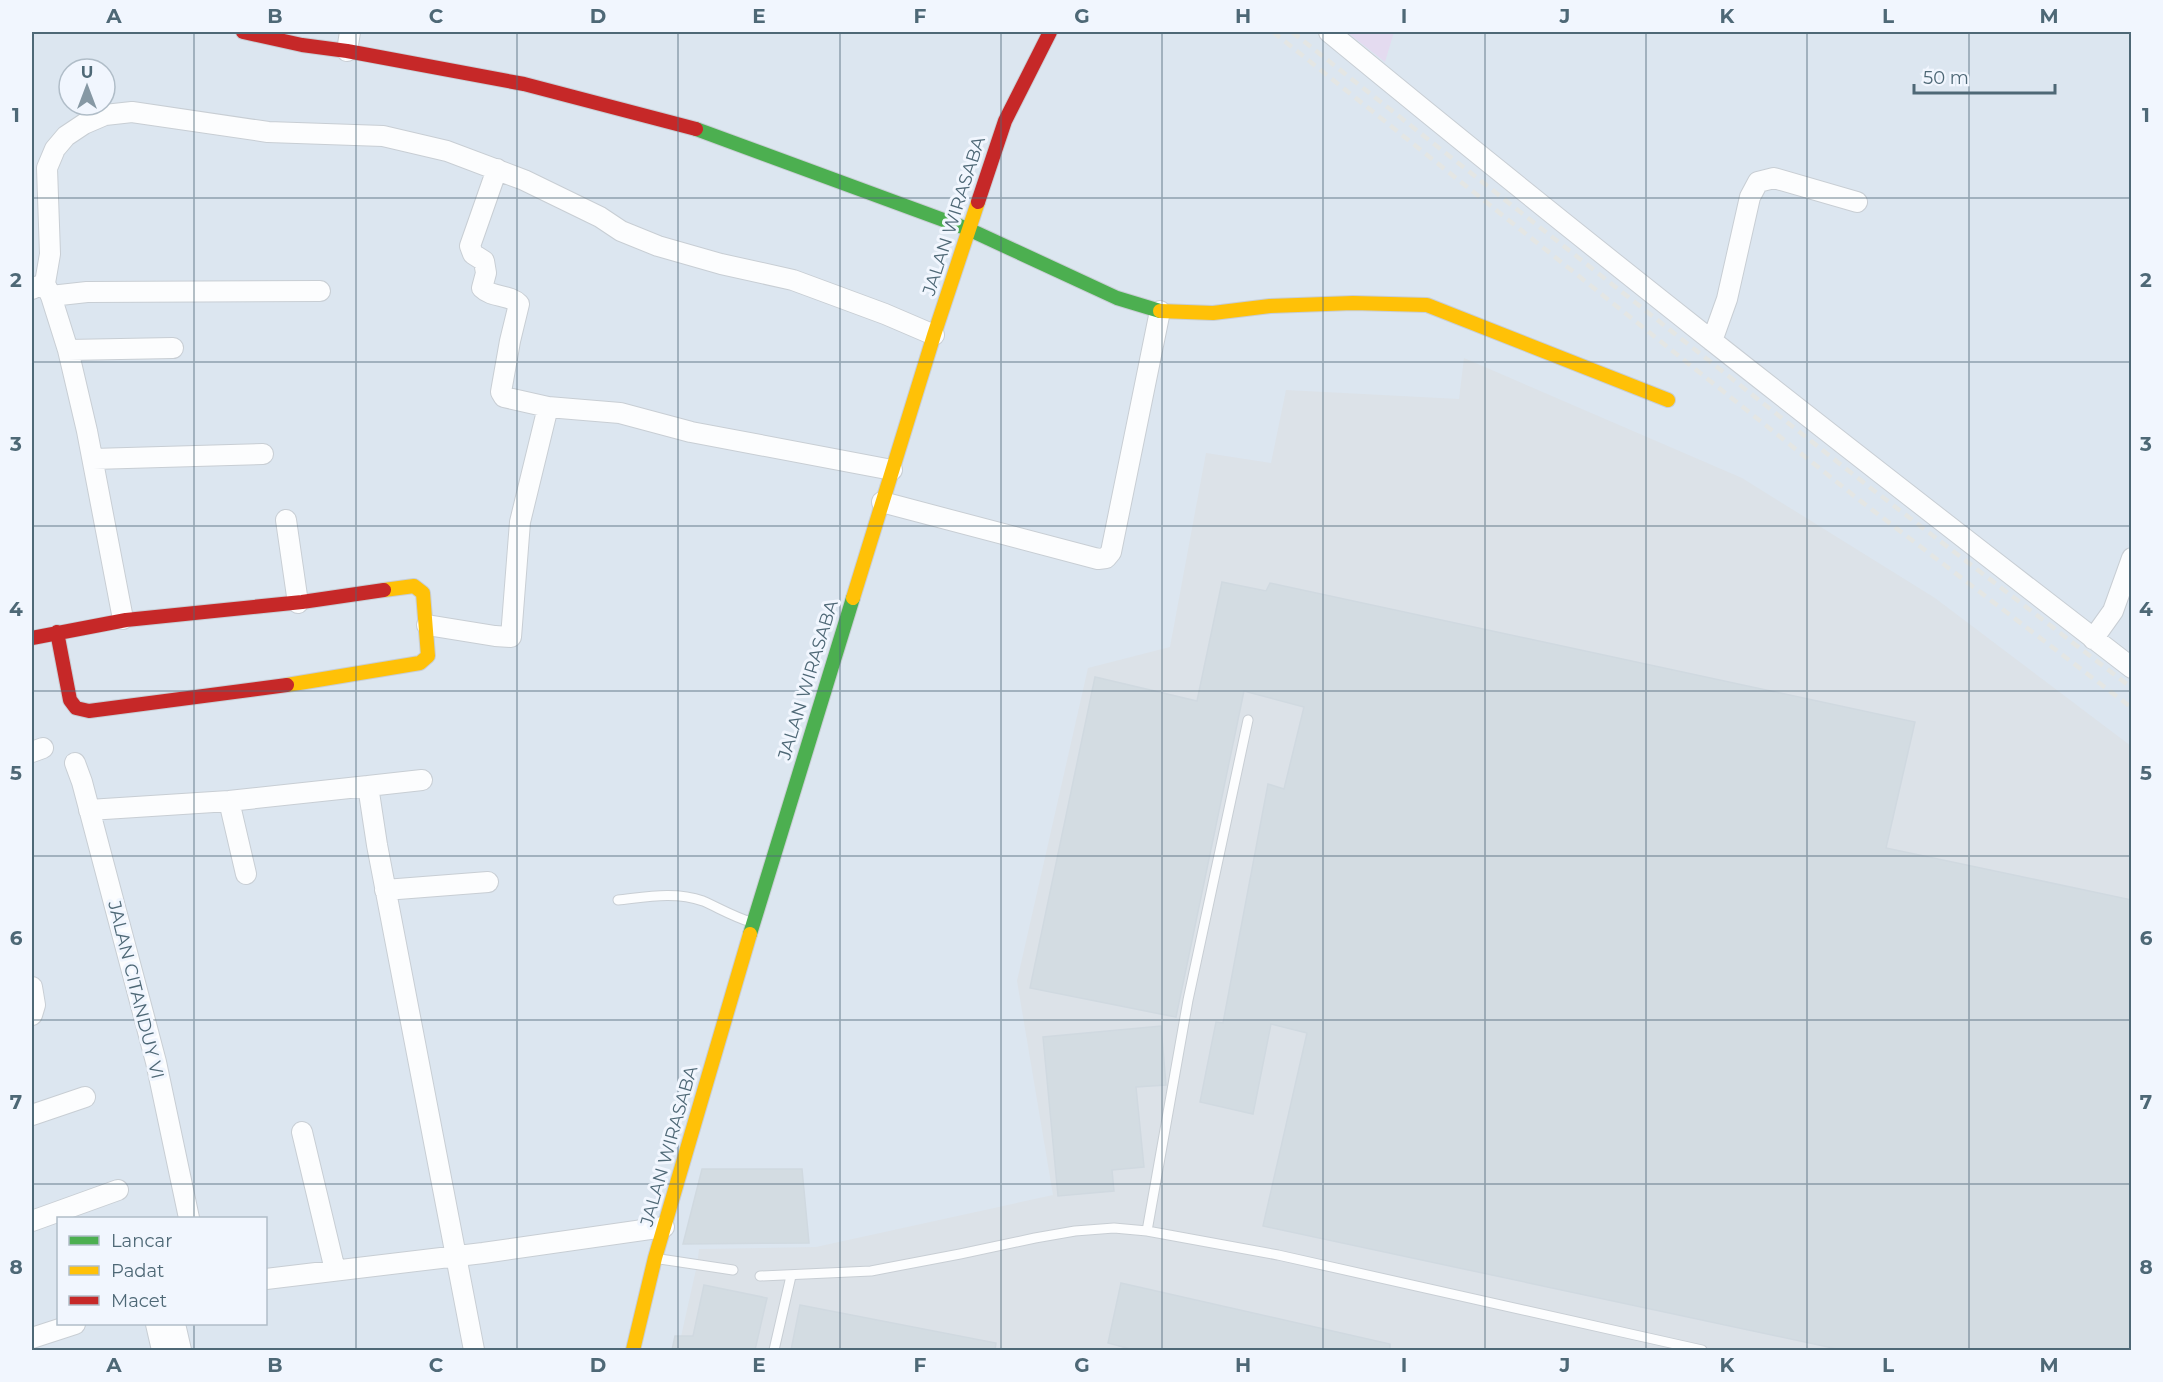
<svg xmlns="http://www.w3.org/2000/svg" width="2163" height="1382" viewBox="0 0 2163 1382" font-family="Montserrat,sans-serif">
	<rect width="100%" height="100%" fill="#eef2f8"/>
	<path fill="#dce6f0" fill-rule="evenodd" d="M32 32H2131V1350H32ZM69 69H105V105H69ZM58 1218H266V1324H58Z"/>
	<path fill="#dce2e8" d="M1464 358 1742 478 1935 598 2131 746V1350H678L697 1265 699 1249 816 1247 1053 1195 1017 981 1088 668 1170 647 1206 453 1271 463 1286 390 1459 399Z"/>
	<path fill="#e4dbf0" d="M1347 32H1394L1385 62Z"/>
	<path fill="#d3dce2" stroke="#d0d9e0" stroke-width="1.5" d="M1222 582 1266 591 1270 583 1915 722 1886 848 2132 900V1350H1842L1263 1226 1307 1033 1271 1024 1253 1114 1200 1102 1216 1022 1223 1023 1268 784 1284 789 1304 707 1244 691 1176 1017 1030 988 1095 677 1197 701Z
		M1161 1026 1166 1085 1136 1087 1144 1167 1112 1170 1114 1191 1058 1196 1043 1037Z
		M702 1169H802L809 1243 683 1244Z
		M1121 1283 1390 1344V1350H1134L1108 1343Z
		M704 1285 767 1298 755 1350H672L675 1336H693Z
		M800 1305 996 1343 995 1350H791Z"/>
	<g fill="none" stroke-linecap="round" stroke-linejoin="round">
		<defs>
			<path id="lane" d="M618 900C646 897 675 891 703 901 719 908 734 917 751 922
				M1147 1231 1188 1000 1248 720
				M660 1259 733 1270
				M760 1276 871 1271 960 1254 1035 1238 1075 1231 1114 1228 1147 1231 1278 1255 1702 1350
				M774 1350 791 1276"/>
			<path id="street" d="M1329 32C1592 249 1861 459 2132 668
				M347 51 350 32
				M497 169 470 246 473 254 484 261 486 273 482 288C492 298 509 294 519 304L510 341 501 392 504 397 548 407 620 413 691 432 892 470
				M45 284 51 296 87 292 320 291
				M32 289 45 283 50 254 47 168 55 149 66 136 84 124 105 115 132 112 268 132 383 136 447 151 524 180 600 217 621 231 658 246 721 264 793 280 885 314 934 335
				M51 296 68 350 87 431 123 619
				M1712 341 1727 299 1750 197 1758 182 1774 178 1857 202
				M68 350 173 348
				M93 459 263 454
				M882 502 1098 559 1106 558 1111 552 1160 311
				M286 520 298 603
				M427 625 495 636 511 637 520 522 548 407
				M2093 639 2113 611 2132 558
				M32 752 43 748
				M75 763 82 782 156 1062 189 1218
				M368 786 422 780
				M229 801 246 874
				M89 810 229 801 368 786 377 845 474 1350
				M385 890 488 882
				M32 987 35 1005 32 1015
				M32 1115 85 1097
				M302 1132 335 1270
				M32 1221 118 1190
				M266 1279 483 1253 664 1227
				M156 1324 162 1350
				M175 1324 181 1350
				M32 1338 75 1324"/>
			<path id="fast" d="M696 129 968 229 1117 298 1160 311
				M750 934 853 598"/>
			<path id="slow" d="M1160 311 1213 313 1270 306 1353 303 1427 305 1668 400
				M853 598 934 335 978 202
				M287 685 420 663 428 656 423 593 414 586 384 590
				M633 1350 655 1258 750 934"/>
			<path id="jam" d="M243 32 302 45 347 51 524 84 696 129
				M978 202 1005 121 1050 32
				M57 632 70 700 76 708 89 711 287 685
				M32 638 126 620 302 602 384 590"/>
		</defs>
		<use href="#lane" stroke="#c8ced4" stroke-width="11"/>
		<use href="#street" stroke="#c8ced4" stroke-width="22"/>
		<use href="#fast" stroke="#c8ced5" stroke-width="16"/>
		<use href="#slow" stroke="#c8ced5" stroke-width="16"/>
		<use href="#jam" stroke="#c8ced5" stroke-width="16"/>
		<use href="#lane" stroke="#fcfdfe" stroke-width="9"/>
		<use href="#street" stroke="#fcfdfe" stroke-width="20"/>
		<use href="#fast" stroke="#4caf50" stroke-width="14"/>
		<use href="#slow" stroke="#ffc107" stroke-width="14"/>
		<use href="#jam" stroke="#c62828" stroke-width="14"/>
		<path stroke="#e4e6e4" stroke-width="4.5" stroke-dasharray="9 6" stroke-linecap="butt" d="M1273 32 1858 499 2132 708
			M1292 32 1868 486 2132 688"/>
	</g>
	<path fill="none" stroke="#4e6876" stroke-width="1.5" stroke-opacity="0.55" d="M194 32V1218M356 32V1350M517 32V1350M678 32V1350M840 32V1350M1001 32V1350M1162 32V1350M1323 32V1350M1485 32V1350M1646 32V1350M1807 32V1350M1969 32V1350M32 198H2132M32 362H2132M32 526H2132M32 691H2132M32 856H2132M32 1020H2132M32 1184H2132M194 1324V1350"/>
	<g text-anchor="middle" stroke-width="6" stroke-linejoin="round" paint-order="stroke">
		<g font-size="18" fill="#4e6876" stroke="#f1f6fe">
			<text transform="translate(954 216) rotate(-72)" y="6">JALAN WIRASABA</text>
			<text transform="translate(808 680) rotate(-73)" y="6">JALAN WIRASABA</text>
			<text transform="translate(136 990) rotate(76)" y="6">JALAN CITANDUY VI</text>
			<text transform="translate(669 1146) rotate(-74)" y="6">JALAN WIRASABA</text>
		</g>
	</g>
	<rect width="2163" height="1382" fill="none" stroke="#f1f6fe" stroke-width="66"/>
	<rect x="57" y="1217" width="210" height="108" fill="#f1f6fe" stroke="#b0bdc8" stroke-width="1.5"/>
	<rect x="69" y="1236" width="30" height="9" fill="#4caf50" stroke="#b0bdc8" stroke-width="1.5"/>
	<text x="111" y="1247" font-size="18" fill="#4e6876">Lancar</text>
	<rect x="69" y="1266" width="30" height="9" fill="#ffc107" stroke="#b0bdc8" stroke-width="1.5"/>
	<text x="111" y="1277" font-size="18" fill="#4e6876">Padat</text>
	<rect x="69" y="1296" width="30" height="9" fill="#c62828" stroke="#b0bdc8" stroke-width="1.5"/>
	<text x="111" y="1307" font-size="18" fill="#4e6876">Macet</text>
	<g transform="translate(87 87)"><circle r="28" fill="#f1f6fe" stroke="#b0bdc8" stroke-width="1.5"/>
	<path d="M0-4.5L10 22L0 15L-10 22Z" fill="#8698a4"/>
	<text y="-9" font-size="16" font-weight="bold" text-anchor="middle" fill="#4e6876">U</text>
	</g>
	<path d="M1914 84v9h141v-9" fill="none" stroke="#4e6876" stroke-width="3"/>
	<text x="1923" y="84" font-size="18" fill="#4e6876" stroke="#f1f6fe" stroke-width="4.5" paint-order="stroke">50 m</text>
	<rect x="33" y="33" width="2097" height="1316" fill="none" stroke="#4e6876" stroke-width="2"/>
	<g font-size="20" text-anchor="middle" font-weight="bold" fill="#4e6876">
		<text x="114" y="23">A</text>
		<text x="275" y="23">B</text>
		<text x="436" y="23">C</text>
		<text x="598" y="23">D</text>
		<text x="759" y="23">E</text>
		<text x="920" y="23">F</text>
		<text x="1082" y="23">G</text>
		<text x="1243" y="23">H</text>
		<text x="1404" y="23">I</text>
		<text x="1565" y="23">J</text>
		<text x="1727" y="23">K</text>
		<text x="1888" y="23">L</text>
		<text x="2049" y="23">M</text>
		<text x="16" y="122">1</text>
		<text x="2146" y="122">1</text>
		<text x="16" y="287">2</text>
		<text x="2146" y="287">2</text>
		<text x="16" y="451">3</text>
		<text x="2146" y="451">3</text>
		<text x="16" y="616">4</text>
		<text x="2146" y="616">4</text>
		<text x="16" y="780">5</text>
		<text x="2146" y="780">5</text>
		<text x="16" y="945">6</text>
		<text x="2146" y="945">6</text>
		<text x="16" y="1109">7</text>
		<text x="2146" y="1109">7</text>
		<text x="16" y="1274">8</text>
		<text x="2146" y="1274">8</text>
		<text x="114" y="1372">A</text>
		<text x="275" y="1372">B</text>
		<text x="436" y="1372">C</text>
		<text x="598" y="1372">D</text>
		<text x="759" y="1372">E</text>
		<text x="920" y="1372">F</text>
		<text x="1082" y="1372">G</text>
		<text x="1243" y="1372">H</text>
		<text x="1404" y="1372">I</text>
		<text x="1565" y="1372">J</text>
		<text x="1727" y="1372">K</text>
		<text x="1888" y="1372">L</text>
		<text x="2049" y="1372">M</text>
	</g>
</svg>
